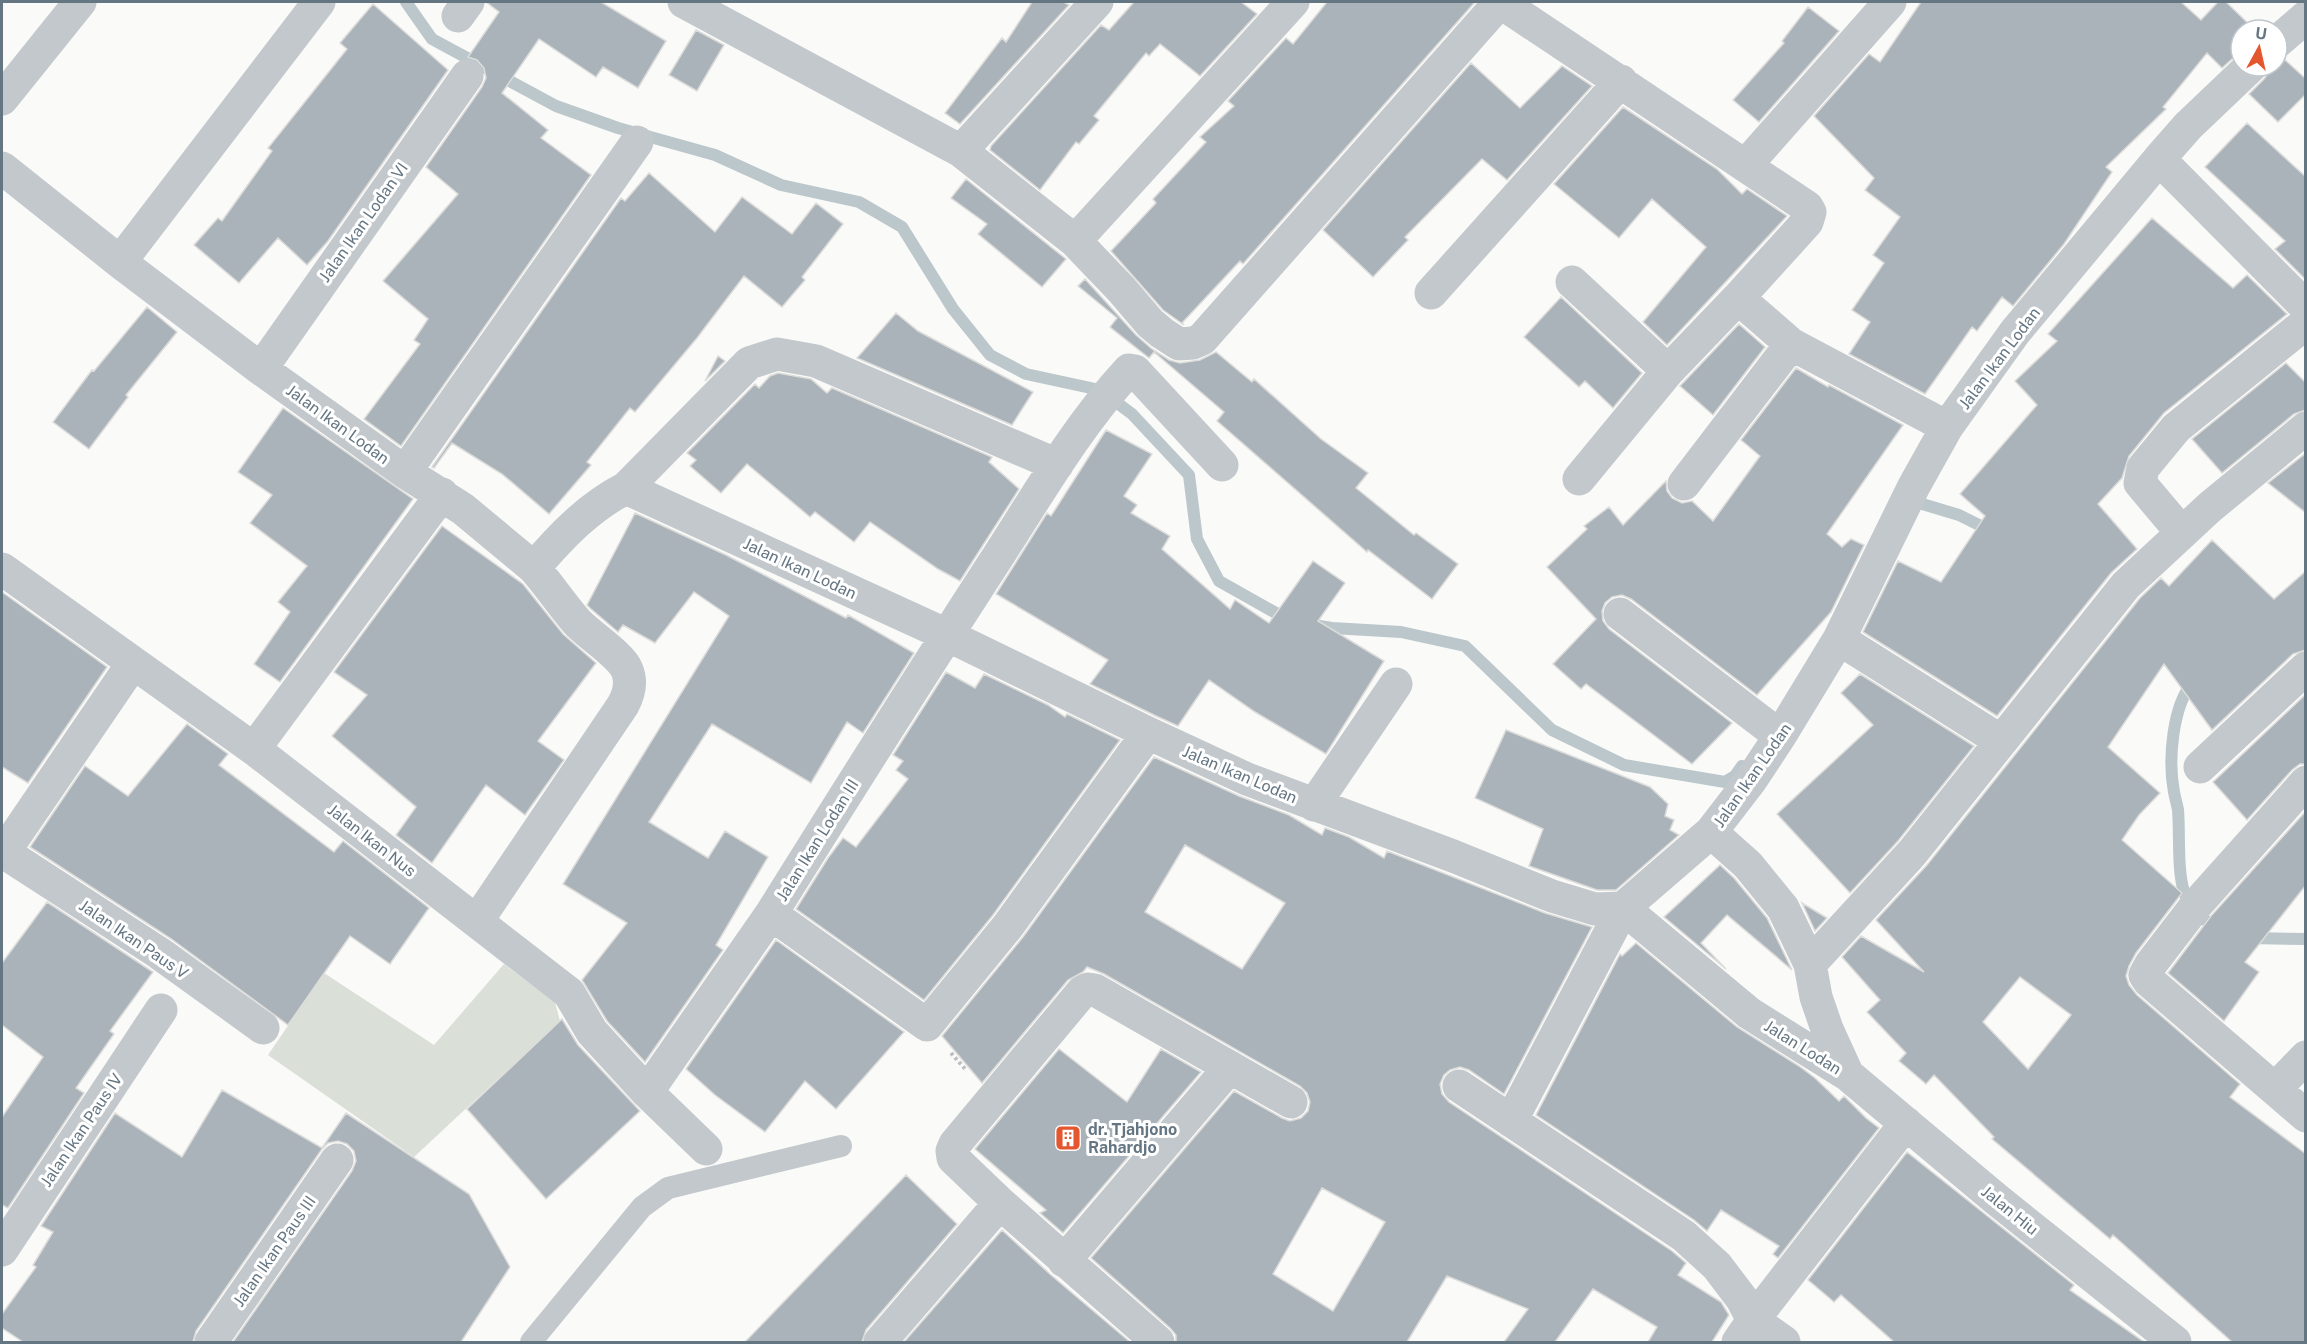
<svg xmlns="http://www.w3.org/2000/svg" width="2307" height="1344" viewBox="0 0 2307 1344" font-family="'Public Sans',sans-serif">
	<rect width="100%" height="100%" fill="#fafaf8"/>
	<path fill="#dadfd7" d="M504 964 555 1002 560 1021 414 1157 268 1055 324 973 434 1045Z"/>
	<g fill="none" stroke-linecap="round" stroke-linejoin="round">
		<path stroke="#bbc7cb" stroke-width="12" d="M406 2 432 39 556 106 618 128 715 155 781 185 859 202 902 227 953 309 990 355 1026 374 1100 390 1132 414 1189 475 1197 539 1219 581 1290 621
			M1909 500 1959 515 1993 532
			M1313 625 1332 628 1401 632 1465 646 1552 730 1624 765 1725 782 1735 776 1742 766
			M2193 682C2172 706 2168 761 2174 792 2175 798 2177 804 2178 810 2180 834 2177 869 2184 892 2191 911 2205 921 2221 931
			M2248 938 2306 939"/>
	</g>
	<path fill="#aab3b9" stroke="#dcdcda" stroke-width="1.5" fill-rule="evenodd" d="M486 2H601L666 41 638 88 603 67 596 77 539 39 502 93 548 130 541 138 591 175 401 446 364 419 420 344 414 340 428 319 383 281 458 194 426 167 482 87 486 78 484 68 477 60 468 57 499 12Z
		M1032 2H1063L1069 5 960 124 945 113 1002 38 1006 42Z
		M1134 2H1241L1257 14 1200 76 1160 44 1149 56 1146 53 1094 116 1099 120 1079 144 1076 142 1040 190 990 150 991 146 1101 25 1109 30Z
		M1327 2H1475L1243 264 1240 261 1182 323 1184 325 1163 310 1111 251 1156 203 1153 199 1206 142 1200 137 1234 106 1228 101 1286 38 1293 44Z
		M1921 2H2181L2201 20 2218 2H2226L2255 30H2241V51L2222 68 2207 53 2163 107 2166 109 2106 167 2112 172 2064 244 2013 306 2002 297 1977 331 1972 327 1925 394 1849 354 1870 322 1852 310 1884 263 1873 255 1900 217 1865 190 1874 178 1814 116 1869 54 1880 62Z
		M373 4 448 70 328 241 307 265 278 238 239 283 194 245 218 218 222 221 272 151 268 148 347 49 340 43Z
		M1808 7 1839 31 1759 122 1733 100 1784 43 1782 41Z
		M696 30 724 45 697 91 669 75Z
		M2284 59 2306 79V94L2278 122 2249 94 2264 79 2269 72V66H2277V60Z
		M1471 63 1520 108 1562 66 1592 86 1507 180 1482 159 1405 237 1408 240 1373 277 1323 230Z
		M1623 107 1717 169 1742 194 1747 189 1787 216 1667 345 1643 322 1706 247 1652 199 1619 238 1554 184Z
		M2247 123 2306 177V280L2275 249 2285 241 2205 167Z
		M649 173 715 232 742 197 792 234 816 203 843 224 802 277 805 280 782 307 744 276 697 338 635 412 630 408 587 462 591 465 549 514 502 474 452 443 434 468 432 467 621 198 625 201Z
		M966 179 1066 259 1042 287 978 234 987 224 951 198Z
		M2152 218 2233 288 2247 275 2287 314 2164 413 2129 456 2122 478 2098 504 2137 549 2111 573 1997 716 1863 632 1898 561 1941 582 1985 516 1960 494 2037 405 2015 381 2057 341 2048 334Z
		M1085 279 1136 335 1152 349 1169 360 1180 363 1200 360 1216 352 1252 382 1254 379 1321 439 1368 473 1356 488 1414 535 1416 533 1458 564 1432 599 1368 550 1367 552 1217 421 1224 412 1154 352 1149 358 1110 327 1117 318 1078 286Z
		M1561 297 1642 373 1613 408 1585 381 1579 387 1524 337Z
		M147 307 177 332 126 395 128 397 89 449 53 422 92 370 94 371Z
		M896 313 918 331 1033 392 1012 425 857 358Z
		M1739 324 1765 347 1713 415 1680 386Z
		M718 356 725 361 705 381Z
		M2286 363 2306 383V410L2294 414 2222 473 2192 439Z
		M1796 368 1828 387 1829 385 1903 425 1827 534 1842 547 1851 539 1864 545 1831 612 1757 695 1631 599 1622 595 1612 597 1605 603 1602 611 1603 621 1609 629 1732 723 1692 764 1586 684 1581 689 1553 664 1596 619 1547 567 1587 529 1584 526 1609 507 1623 525 1666 481 1667 491 1672 498 1682 503 1692 501 1713 521 1760 456 1741 440Z
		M778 373 811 379 827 393 832 388 992 457 989 462 1019 489 960 581 938 569 870 522 854 542 815 512 810 517 747 464 721 493 690 466 696 460 687 453 755 384 759 388 770 376Z
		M283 408 413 499 280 682 254 664 290 612 278 602 307 566 250 523 272 495 238 472Z
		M1106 430 1152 454 1124 496 1137 505 1131 513 1170 536 1162 549 1230 609 1235 600 1269 623 1313 561 1345 583 1318 621 1384 661 1326 754 1255 712 1209 680 1178 726 1156 716 1090 684 1108 660 996 594 1047 513 1051 516Z
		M2306 453V513L2268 483Z
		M635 513 726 555 846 618 848 615 914 653 863 733 847 722 811 783 712 724 649 822 708 858 725 831 768 857 716 945 723 950 645 1062 607 1021 582 980 627 923 563 884 729 616 694 592 655 643 623 625 618 632 591 609 587 605Z
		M442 526 523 584 563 634 596 663 538 741 564 760 525 815 486 785 432 863 396 835 416 807 332 736 367 695 334 672Z
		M2212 540 2274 599 2306 571V650L2293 654 2212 730 2164 664 2108 747 2160 793 2139 815 2122 840 2182 893 2136 953 2129 966 2126 976 2129 985 2137 995 2240 1084 2230 1097 2306 1154V1342H2232L2113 1235 2110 1239 1992 1139 1994 1137 1934 1075 1926 1084 1899 1061 1906 1053 1867 1012 1880 1000 1842 957 1861 936 1924 972 1876 920 1927 865 2140 598 2161 578 2169 586ZM2020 977 2071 1015 2028 1069 1983 1022Z
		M2 592 107 667 28 783 2 767Z
		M946 672 975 688 984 674 1048 705 1065 717 1067 714 1120 740 993 915 924 1000 796 909 828 858 843 838 856 847 908 779 896 770 903 761 893 755Z
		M1860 674 1974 746 1898 841 1850 893 1777 814 1873 725 1841 693Z
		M2306 694V764H2300L2292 770 2247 820 2213 782Z
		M187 724 228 754 219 765 334 852 343 841 429 908 390 964 350 936 288 1025 170 938 30 847 85 766 128 796Z
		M1506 730 1650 787 1668 804 1665 816 1674 820 1670 830 1679 835 1616 890H1597L1529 866 1543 829 1475 798Z
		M1154 757 1239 796 1289 815 1322 835 1325 828 1349 837 1384 858 1387 851 1545 913 1592 927 1504 1094 1469 1070 1460 1067 1450 1070 1444 1075 1440 1084 1442 1094 1449 1102 1672 1251 1686 1263 1678 1275 1721 1302 1729 1315 1712 1342H1648L1657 1327 1593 1289 1555 1342H1504L1528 1309 1447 1276 1407 1342H1176V1335L1170 1328 1091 1258 1234 1091 1282 1118 1290 1121 1301 1118 1308 1111 1310 1102 1307 1093 1300 1086 1104 974 1087 967 1083 972 1068 980 982 1083 942 1036 1023 937ZM1185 845 1285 903 1242 969 1145 912ZM1322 1188 1385 1222 1333 1311 1273 1274Z
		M2306 811V885L2245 962 2259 972 2224 1021 2168 973 2211 916Z
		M1720 865 1734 878 1767 918 1792 970 1727 915 1701 943 1726 969 1664 917Z
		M47 902 153 972 110 1031 114 1034 76 1088 84 1093 8 1208 2 1205V1117L43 1057 2 1025V963Z
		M1802 903 1827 918 1815 931Z
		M776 940 904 1032 836 1109 805 1081 765 1132 715 1095 686 1069Z
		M1636 943 1737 1027 1799 1066 1815 1078 1839 1101 1844 1096 1866 1118 1879 1128 1778 1258 1773 1254 1779 1246 1721 1210 1707 1231 1694 1220 1536 1115 1620 954 1622 956Z
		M562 1019 578 1045 640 1111 546 1199 467 1109Z
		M1059 1049 1127 1102 1161 1049 1201 1072 1063 1233 1040 1213 1046 1210 975 1149Z
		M222 1090 322 1148 346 1113 469 1194 510 1267 461 1342H233L352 1171 356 1161 354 1151 347 1144 338 1141 328 1143 322 1149 196 1331 193 1342H23L2 1328V1314L36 1267 33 1265 53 1232 41 1226 115 1113 182 1157Z
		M1907 1152 2074 1285 2070 1290 2144 1342H1894L1841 1295 1834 1302 1808 1280Z
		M906 1175 957 1224 866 1330 862 1342H745Z
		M1002 1230 1051 1275 1130 1342H904Z"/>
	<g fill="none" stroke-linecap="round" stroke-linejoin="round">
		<path stroke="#bbbfc2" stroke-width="4" stroke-dasharray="3 3" stroke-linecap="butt" d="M951 1053 966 1070"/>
		<path stroke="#c3c8cc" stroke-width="22" d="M531 1342 642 1207 668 1188 841 1146"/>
		<path stroke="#c3c8cc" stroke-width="33" d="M684 2 961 151 1075 241 1121 289 1150 323 1162 333 1179 344 1193 343 1202 339 1500 2
			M1500 2 1807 207 1810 212 1807 222 1738 298 1668 371 1579 479
			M458 16 468 2
			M2277 42 2306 17
			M2 99 80 2
			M961 151 1097 2
			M2159 159 2306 307
			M1746 165 1890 2
			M2 168 120 262 261 369 405 472 463 509 534 568C561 536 589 507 626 488L947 635 1148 733 1247 779 1453 856 1552 896 1595 909 1623 908 1711 832 1751 780 1780 736 1839 639 1914 486 1947 427 2015 332 2159 159 2188 126 2251 66
			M1075 241 1293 2
			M120 262 319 2
			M1572 282 1668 371
			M1431 293 1621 81
			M1738 298 1791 344 1947 427
			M261 369 467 76
			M405 472 637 142
			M1684 484 1791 344
			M626 488 749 363 777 354 816 361 1057 465
			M2182 533 2140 483 2143 468 2176 428 2306 323
			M2 569 254 749 569 993 592 1032 647 1092 706 1149
			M1620 614 1780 736
			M1839 639 2001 741
			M1148 733 1008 926 927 1025 771 914C844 797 918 680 993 564 1036 498 1076 427 1129 370L1135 371 1222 465
			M254 749 442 494
			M2200 767 2306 668
			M2306 782 2197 904 2151 964 2145 975 2149 981 2306 1116
			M1314 805 1396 684
			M1711 832 1748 865 1783 908 1810 964 1816 997 1827 1029 1848 1075
			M2 851 159 953 263 1028
			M2 855 133 663
			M477 921 623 705C629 694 632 682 627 670 621 655 589 635 577 622 562 605 549 585 534 568
			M1810 964 1912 853 2126 585 2210 507 2306 428
			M1459 1086 1684 1236 1717 1266 1742 1299 1753 1320 1784 1342
			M2276 1088 2306 1057
			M647 1092 771 914
			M1511 1121 1623 908 1749 1013 1848 1075 1996 1199 2175 1342
			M2 1250 161 1010
			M1064 1261 1230 1067
			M211 1342 337 1160
			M880 1342 1000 1203
			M1158 1342 1000 1203 953 1158 952 1151 955 1144 1082 992 1088 989 1095 990 1291 1102
			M1738 1342 1753 1320 1906 1123"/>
	</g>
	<defs>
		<symbol id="building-square" viewBox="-11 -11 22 22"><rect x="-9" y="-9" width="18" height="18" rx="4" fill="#e4572e" stroke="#fff"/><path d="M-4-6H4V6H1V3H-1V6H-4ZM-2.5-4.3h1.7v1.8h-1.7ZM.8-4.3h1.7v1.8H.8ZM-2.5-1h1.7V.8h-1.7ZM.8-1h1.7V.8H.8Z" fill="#fff"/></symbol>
	</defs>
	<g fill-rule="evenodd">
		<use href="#building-square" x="1053" y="1123" width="30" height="30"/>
	</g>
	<g text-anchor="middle" stroke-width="6" stroke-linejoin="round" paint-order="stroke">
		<g font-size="16" fill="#657683" stroke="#fff">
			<text transform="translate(363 222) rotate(-55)" y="6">Jalan Ikan Lodan VI</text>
			<text transform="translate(1999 358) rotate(-53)" y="6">Jalan Ikan Lodan</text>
			<text transform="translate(338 424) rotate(36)" y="6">Jalan Ikan Lodan</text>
			<text transform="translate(800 568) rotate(25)" y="6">Jalan Ikan Lodan</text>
			<text transform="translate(1240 774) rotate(23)" y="6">Jalan Ikan Lodan</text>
			<text transform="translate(1752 775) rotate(-55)" y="6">Jalan Ikan Lodan</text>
			<text transform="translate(372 840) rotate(38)" y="6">Jalan Ikan Nus</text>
			<text transform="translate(817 840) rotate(-58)" y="6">Jalan Ikan Lodan III</text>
			<text transform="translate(134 939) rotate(34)" y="6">Jalan Ikan Paus V</text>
			<text transform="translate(1803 1047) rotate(32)" y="6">Jalan Lodan</text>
			<text transform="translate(81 1130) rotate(-56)" y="6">Jalan Ikan Paus IV</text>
			<text transform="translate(2010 1210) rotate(39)" y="6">Jalan Hiu</text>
			<text transform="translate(274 1251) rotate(-55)" y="6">Jalan Ikan Paus III</text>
		</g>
		<g font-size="16" font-weight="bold" fill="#657683" stroke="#fff" text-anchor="start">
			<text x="1088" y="1135">dr. Tjahjono<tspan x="1088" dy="18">Rahardjo</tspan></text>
		</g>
	</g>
	<rect width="2307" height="1344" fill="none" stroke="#657683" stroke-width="6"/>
	<g transform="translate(2259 48) rotate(8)"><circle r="28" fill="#ffffff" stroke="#c1c8cd" stroke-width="1.5"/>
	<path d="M0-4.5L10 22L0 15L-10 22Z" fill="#e4572e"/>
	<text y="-9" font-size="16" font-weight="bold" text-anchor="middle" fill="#657683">U</text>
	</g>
</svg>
